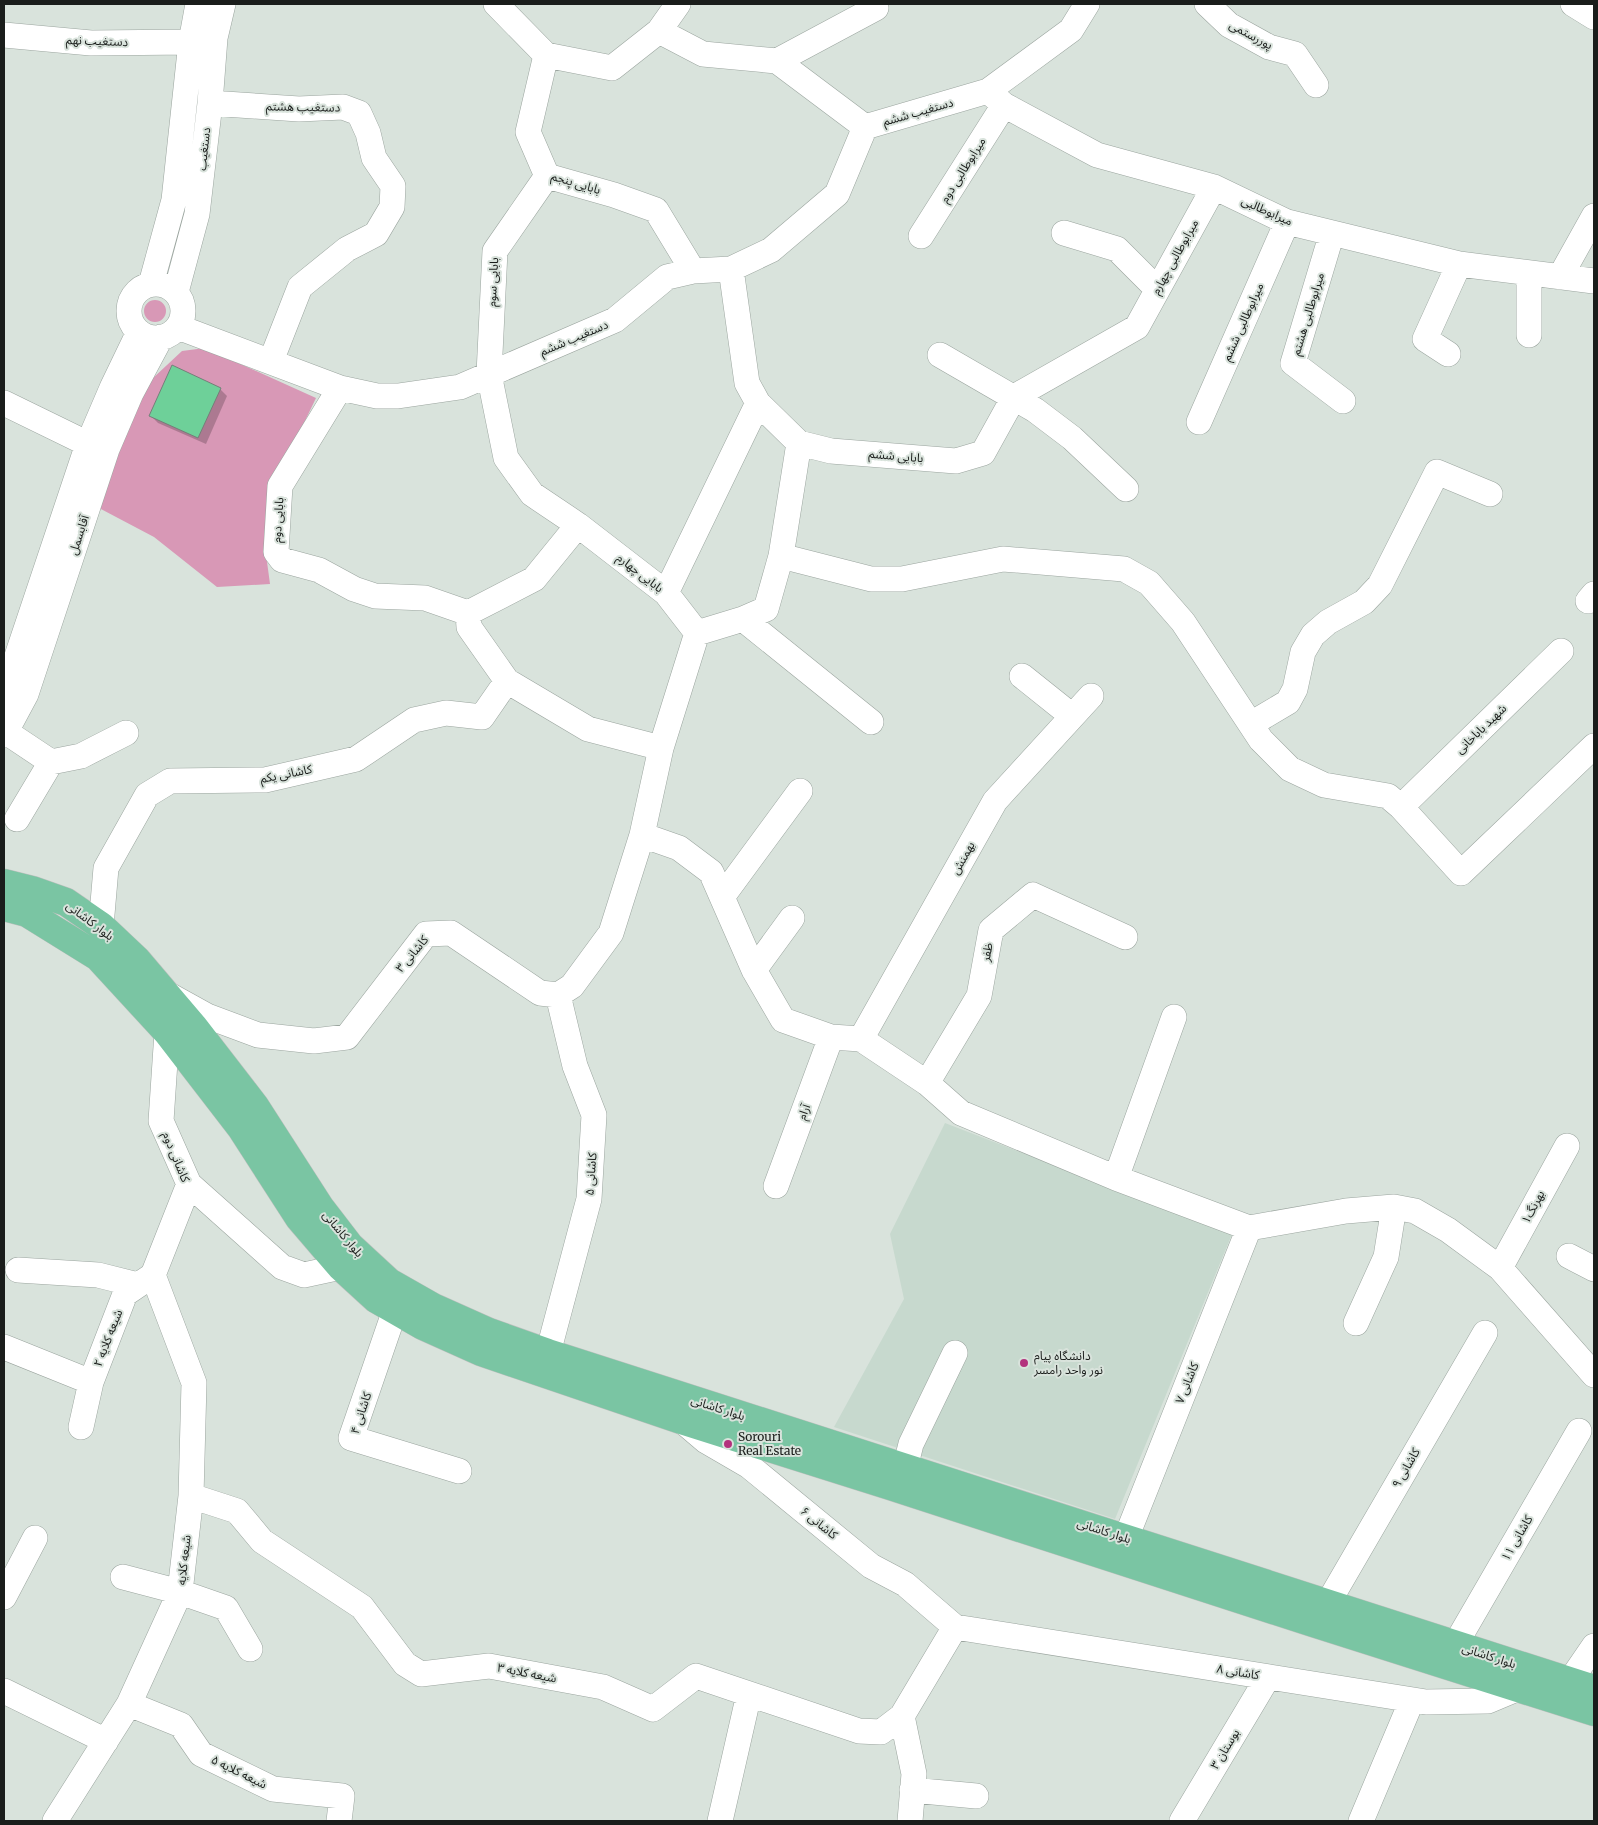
<svg xmlns="http://www.w3.org/2000/svg" width="1598" height="1825" viewBox="0 0 1598 1825" font-family="Merriweather,'Noto Sans Arabic',serif">
	<rect width="100%" height="100%" fill="#d9e3dc"/>
	<path fill="#c7d9ce" d="M945 1123 1232 1234 1115 1519 834 1427 904 1299 890 1234Z"/>
	<path fill="#d898b6" d="M144 311a11 11 0 1 1 22 0a11 11 0 1 1-22 0Z
		M205 348 316 398 278 477 265 547 270 584 217 587 154 537 99 508 117 436 152 379 182 351Z"/>
	<path fill="#0003" d="M220 389 227 396 206 444 158 423 151 416Z"/>
	<path fill="#6ed099" stroke="#757f79" d="M172 365 221 388 198 438 149 416Z"/>
	<g fill="none" stroke-linecap="round" stroke-linejoin="round">
		<defs>
			<path id="minor" d="M496 4 546 55 612 68 659 31 703 54 777 61
				M1207 4 1229 25 1269 47 1295 54 1316 85
				M1573 4 1594 17
				M659 31 678 4
				M4 35 91 43 191 42
				M546 55 528 132 547 176 614 195 656 210 693 271
				M777 61 876 8
				M777 61 865 127
				M988 91 1004 105 1097 155 1214 187 1287 222 1459 264 1594 281
				M210 103 299 109 343 107 359 113 368 133 374 158 393 186 392 207 376 234 347 249 300 287 271 361
				M1064 233 1117 249 1157 289
				M1332 233 1293 363 1343 401
				M921 236 1004 105
				M731 269 747 383 758 403 799 443 831 451 956 461 983 453 1014 397 1137 327 1214 187
				M1529 273V335
				M1560 277 1594 216
				M151 284 174 200 191 42 198 4
				M129 311a27 27 0 1 1 54 0a27 27 0 1 1-54 0Z
				M176 292 197 214 210 103 215 38 223 4
				M178 327 340 388 377 396H398L460 387 615 320 667 277 693 271 731 269 771 250 837 194 865 127 988 91 1071 30 1087 4
				M1448 354 1425 339 1459 264
				M940 355 1035 410 1072 438 1126 489
				M340 388 280 486 276 552 282 560 319 570 354 589 375 596 425 598 468 613
				M4 403 88 444
				M1199 422 1287 222
				M781 556 871 579H902L1003 559 1124 569 1149 583 1183 622 1261 740 1290 769 1324 785 1388 796 1401 807 1461 873 1594 746
				M666 593 758 403
				M1588 601 1594 594
				M468 613 469 627 507 681 588 729 661 748
				M468 613 534 579 578 525
				M743 619 871 722
				M697 633 743 619 766 609 781 556 799 443
				M1022 676 1072 716
				M4 695 88 444 112 388 139 332
				M1251 724 1288 702 1295 689 1303 652 1313 635 1328 622 1364 602 1380 585 1437 472 1490 494
				M6 732 51 762 81 756 126 733
				M4 735 26 694 107 449 131 393 161 337
				M1401 807 1561 651
				M17 819 51 762
				M642 835 679 848 711 872 754 970 783 1020 831 1037 861 1039 927 1083 961 1113 1116 1178 1249 1228 1346 1211 1394 1207 1415 1211 1448 1230 1500 1268 1594 1375
				M722 897 800 791
				M101 926 106 868 147 795 170 781 265 780 356 759 414 720 446 713 482 717 507 681
				M754 970 792 918
				M169 995 207 1016 258 1035 314 1041 347 1037 426 934 451 933 540 993 558 995 572 986 611 933 642 835 661 748 697 633 666 593 578 525 532 494 506 458 489 374 495 251 547 176
				M167 1032 161 1121 189 1184 282 1267 304 1275 341 1267
				M861 1039 995 801 1091 696
				M927 1083 979 996 991 930 1033 895 1125 937
				M1116 1178 1174 1017
				M776 1186 831 1037
				M1569 1256 1594 1269
				M1500 1268 1567 1146
				M18 1270 98 1275 138 1285
				M153 1275 189 1184
				M395 1310 351 1438 459 1471
				M1356 1323 1386 1257 1394 1207
				M4 1347 91 1382 125 1294 153 1275
				M548 1353 589 1199 594 1115 575 1066 558 995
				M686 1424 706 1441 749 1466 871 1566 905 1584 955 1627
				M81 1427 91 1382
				M905 1468 911 1444 955 1353
				M191 1496 237 1511 262 1541 362 1607 405 1664 421 1674 489 1666 603 1687 653 1709 696 1676 859 1731 881 1732 902 1716 955 1627
				M1126 1538 1249 1228
				M123 1577 180 1592 226 1608 250 1649
				M4 1597 35 1538
				M1328 1603 1485 1333
				M955 1627 1426 1702 1488 1701 1519 1688
				M1455 1645 1579 1431
				M1570 1681 1594 1646
				M4 1691 106 1741
				M129 1704 181 1725 201 1754 273 1789 342 1796 339 1821
				M902 1716 914 1774 910 1821
				M912 1790 976 1796
				M55 1821 129 1704 180 1592 191 1496 194 1383 153 1275
				M720 1821 749 1694
				M1182 1821 1268 1677
				M1361 1821 1412 1700"/>
			<path id="major" d="M4 883 32 890 66 902 101 926 137 960 194 1027 255 1106 320 1207 350 1246 389 1282 433 1307 489 1332 548 1353 1594 1689
				M4 907 27 913 98 957 167 1032 241 1128 299 1218 341 1267 376 1299 423 1326 481 1352 681 1420 890 1486 1313 1623 1594 1712"/>
		</defs>
		<use href="#minor" stroke="#9ba59f" stroke-width="26"/>
		<use href="#major" stroke="#bfc0bf" stroke-width="29"/>
		<use href="#minor" stroke="#fff" stroke-width="25"/>
		<use href="#major" stroke="#7ac5a3" stroke-width="28"/>
	</g>
	<g fill="#b3327d" stroke="#d9e3dc" stroke-width="2">
		<circle cx="1024" cy="1363" r="5"/>
		<circle cx="728" cy="1444" r="5"/>
	</g>
	<g text-anchor="middle" stroke-width="4" stroke-linejoin="round" paint-order="stroke">
		<g font-size="12" fill="#1a1d1b" stroke="#d9e3dc">
			<text transform="translate(1251 35) rotate(28)" y="4">پوررستمی</text>
			<text transform="translate(97 41) rotate(2)" y="4">دستغیب نهم</text>
			<text transform="translate(303 107) rotate(1)" y="4">دستغیب هشتم</text>
			<text transform="translate(918 112) rotate(-16)" y="4">دستغیب ششم</text>
			<text transform="translate(204 149) rotate(-84)" y="4">دستغیب</text>
			<text transform="translate(963 170) rotate(-58)" y="4">میرابوطالبی دوم</text>
			<text transform="translate(576 183) rotate(17)" y="4">بابایی پنجم</text>
			<text transform="translate(1267 211) rotate(24)" y="4">میرابوطالبی</text>
			<text transform="translate(1175 257) rotate(-61)" y="4">میرابوطالبی چهارم</text>
			<text transform="translate(493 282) rotate(-87)" y="4">بابایی سوم</text>
			<text transform="translate(1308 314) rotate(-73)" y="4">میرابوطالبی هشتم</text>
			<text transform="translate(1243 322) rotate(-66)" y="4">میرابوطالبی ششم</text>
			<text transform="translate(574 338) rotate(-23)" y="4">دستغیب ششم</text>
			<text transform="translate(896 456) rotate(5)" y="4">بابایی ششم</text>
			<text transform="translate(278 520) rotate(-86)" y="4">بابایی دوم</text>
			<text transform="translate(79 535) rotate(-72)" y="4">آقابسمل</text>
			<text transform="translate(640 573) rotate(38)" y="4">بابایی چهارم</text>
			<text transform="translate(1481 729) rotate(-44)" y="4">شهید باباخانی</text>
			<text transform="translate(286 774) rotate(-11)" y="4">کاشانی یکم</text>
			<text transform="translate(963 858) rotate(-61)" y="4">بهمنش</text>
			<text transform="translate(90 921) rotate(37)" y="4">بلوار کاشانی</text>
			<text transform="translate(987 952) rotate(-80)" y="4">ظفر</text>
			<text transform="translate(412 954) rotate(-50)" y="4">کاشانی ۳</text>
			<text transform="translate(804 1112) rotate(-70)" y="4">آرام</text>
			<text transform="translate(176 1157) rotate(68)" y="4">کاشانی دوم</text>
			<text transform="translate(591 1174) rotate(-86)" y="4">کاشانی ۵</text>
			<text transform="translate(1533 1207) rotate(-62)" y="4">۱بهرنگ</text>
			<text transform="translate(343 1234) rotate(50)" y="4">بلوار کاشانی</text>
			<text transform="translate(108 1338) rotate(-69)" y="4">شیعه کلایه ۲</text>
			<text transform="translate(1187 1383) rotate(-68)" y="4">کاشانی ۷</text>
			<text transform="translate(718 1408) rotate(18)" y="4">بلوار کاشانی</text>
			<text transform="translate(361 1413) rotate(-72)" y="4">کاشانی ۴</text>
			<text transform="translate(1406 1468) rotate(-60)" y="4">کاشانی ۹</text>
			<text transform="translate(819 1523) rotate(39)" y="4">کاشانی ۶</text>
			<text transform="translate(1104 1531) rotate(18)" y="4">بلوار کاشانی</text>
			<text transform="translate(1517 1538) rotate(-60)" y="4">کاشانی ۱۱</text>
			<text transform="translate(184 1560) rotate(-84)" y="4">شیعه کلایه</text>
			<text transform="translate(1489 1656) rotate(18)" y="4">بلوار کاشانی</text>
			<text transform="translate(1238 1672) rotate(9)" y="4">کاشانی ۸</text>
			<text transform="translate(527 1673) rotate(11)" y="4">شیعه کلایه ۳</text>
			<text transform="translate(1225 1749) rotate(-59)" y="4">بوستان ۳</text>
			<text transform="translate(239 1772) rotate(26)" y="4">شیعه کلایه ۵</text>
		</g>
		<g font-size="12" fill="#1a1d1b" stroke="#d9e3dc" text-anchor="start">
			<text x="1034" y="1360">دانشگاه پیام<tspan x="1034" dy="14">نور واحد رامسر</tspan></text>
			<text x="738" y="1441">Sorouri<tspan x="738" dy="14">Real Estate</tspan></text>
		</g>
	</g>
	<rect width="1598" height="1825" fill="none" stroke="#1a1d1b" stroke-width="10"/>
</svg>
